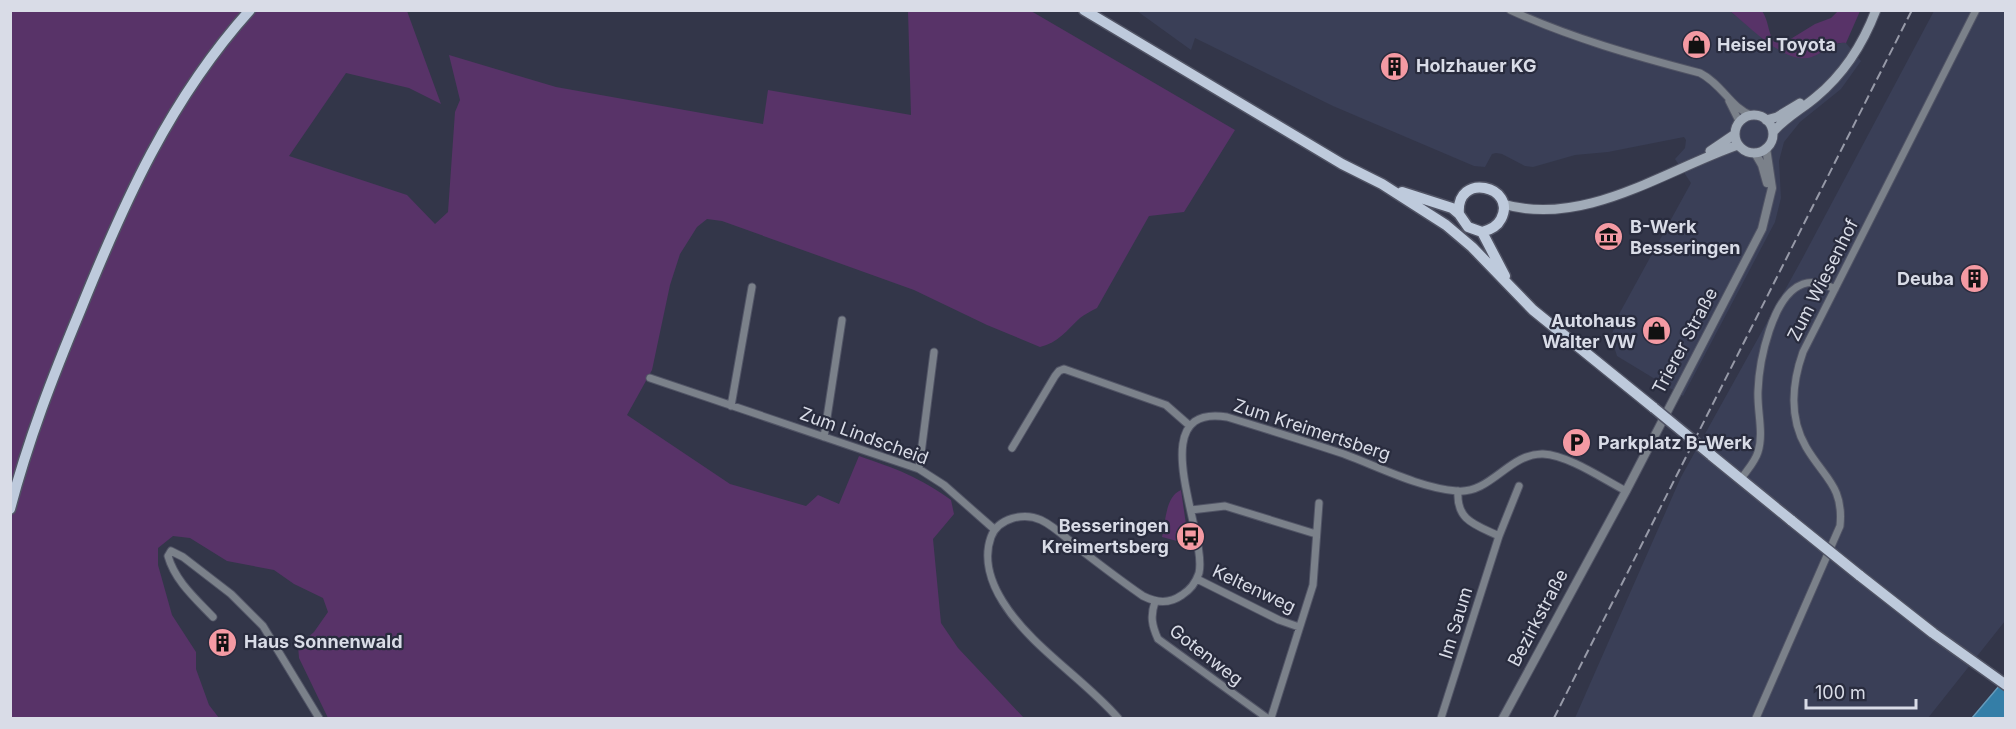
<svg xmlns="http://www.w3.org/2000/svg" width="2016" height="729" viewBox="0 0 2016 729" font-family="Inter,sans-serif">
	<rect width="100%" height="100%" fill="#333649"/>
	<path fill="#3a3f57" d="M1137 11H1730L1770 44 1812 57 1829 47 1841 43H1846L1861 61 1841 89 1800 122 1784 142 1779 161 1781 198 1775 222 1683 396 1617 356 1611 337 1618 316 1691 183 1675 159 1685 148 1686 140 1684 137 1608 152 1575 155 1533 167 1525 166 1502 154 1496 153 1492 154 1485 167 1474 166 1333 106 1195 38 1191 50Z
		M1934 11H2005V621L1928 718H1575L1681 477 1801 261Z"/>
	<path fill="#583368" d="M10 11H407L441 104 409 88 346 73 289 156 407 195 435 224 448 212 455 112 460 100 449 55 556 87 763 124 768 90 911 115 908 11H1031L1235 130 1184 212 1149 216 1097 308C1091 311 1085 314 1080 318 1067 330 1058 343 1040 347L987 325 914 290 722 221 707 219 697 227 680 254 670 285 652 370 627 415 730 484 806 506 818 495 839 504 859 456C897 469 919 477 951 500L954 514 933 539 941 623 958 648 1024 718H328L299 658 298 646 314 632 328 612 323 598 294 584 274 570 227 561 190 538 173 536 158 548V565L172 615 196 652V669L209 705 219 718H11Z
		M1730 11H1762C1769 21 1767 30 1774 42L1789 40 1815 24 1831 18 1838 11H1860L1846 43C1832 41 1824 53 1812 57 1786 66 1749 26 1730 11Z
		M1181 490 1188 538V544L1162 537C1166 521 1165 497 1181 490Z"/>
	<path fill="#347ea7" stroke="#669aba" stroke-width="1.5" d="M2005 679V718H1972Z"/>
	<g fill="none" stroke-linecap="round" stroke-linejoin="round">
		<defs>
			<path id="minor" d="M1510 10C1571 38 1635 56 1700 73 1722 84 1731 108 1751 115
				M1729 101 1739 121
				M650 378 919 469 944 485 994 529
				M731 406 752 287
				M824 437 842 320
				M1012 448 1055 376 1059 371 1064 369 1166 405 1190 426
				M919 469 934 352
				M1741 479C1747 470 1755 462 1758 452 1764 433 1757 411 1758 391 1759 362 1772 295 1803 284 1814 280 1825 284 1835 289
				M1458 491C1456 521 1476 525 1499 536
				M1191 510 1225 506 1316 534
				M1197 579 1279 620 1299 627
				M1155 602C1150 616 1152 626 1158 639L1267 718
				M213 617C196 599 175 581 168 556L171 551 183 557 231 594 263 626 319 718
				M1118 718C1083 678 1031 647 1003 602 991 583 983 559 991 537 998 518 1024 512 1041 520 1054 526 1066 538 1077 547 1099 564 1121 581 1143 596 1157 603 1169 604 1182 595 1190 590 1196 582 1199 573 1208 534 1140 403 1227 417 1266 429 1305 441 1344 454 1379 467 1420 488 1457 491 1491 494 1509 453 1543 454 1568 455 1603 479 1626 491
				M1271 718 1313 585 1319 503
				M1441 718 1499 536 1519 486
				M1756 718 1840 526C1844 486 1824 478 1806 447 1789 418 1792 383 1803 352L1976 10"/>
			<path id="tertiary" d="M1755 153 1762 165 1767 183
				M1503 718 1626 491 1762 229 1772 188 1766 148"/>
			<path id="secondary" d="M1735 134a19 19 0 1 1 38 0a19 19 0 1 1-38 0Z
				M1766 120 1777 117 1800 103
				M1773 132C1785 118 1802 109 1816 97 1844 74 1863 44 1876 10
				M1710 151 1735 134
				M1503 204C1584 228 1665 170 1738 145"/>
			<path id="primary" d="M1084 10 1342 164 1382 184 1446 225 1472 247 1533 310 1654 408
				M1402 192 1452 208 1459 214
				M1482 232C1490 230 1497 227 1501 219 1518 186 1455 171 1459 214L1468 227 1482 232 1505 276
				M1711 455 1792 521
				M10 509C28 440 53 376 80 311 124 202 170 99 250 10
				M1859 575 1933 633 2006 685"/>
		</defs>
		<use href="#minor" stroke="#515465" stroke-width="9"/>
		<use href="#tertiary" stroke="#515465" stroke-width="10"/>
		<use href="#secondary" stroke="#515465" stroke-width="11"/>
		<use href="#primary" stroke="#515465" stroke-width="13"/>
		<use href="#minor" stroke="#7b818a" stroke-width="7"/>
		<use href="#tertiary" stroke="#7b818a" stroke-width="8"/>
		<use href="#secondary" stroke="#a1abb8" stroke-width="9"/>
		<use href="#primary" stroke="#becadc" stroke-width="10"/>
		<path stroke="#979aa8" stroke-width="2" stroke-dasharray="9 4.5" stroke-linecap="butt" d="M1554 718 1912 10"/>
		<defs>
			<path id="primary-bridge" d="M1654 408 1711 455
				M1792 521 1859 575"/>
		</defs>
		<use href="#primary-bridge" stroke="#515465" stroke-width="13" stroke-linecap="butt"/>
		<use href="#primary-bridge" stroke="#becadc" stroke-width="10"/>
	</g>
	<defs>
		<symbol id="shop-disc" viewBox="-11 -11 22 22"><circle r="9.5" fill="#f49aa3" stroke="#292c3e"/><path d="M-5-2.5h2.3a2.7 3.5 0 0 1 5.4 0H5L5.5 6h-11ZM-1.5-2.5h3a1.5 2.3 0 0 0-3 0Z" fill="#111"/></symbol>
		<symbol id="building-disc" viewBox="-11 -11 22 22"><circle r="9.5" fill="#f49aa3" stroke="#292c3e"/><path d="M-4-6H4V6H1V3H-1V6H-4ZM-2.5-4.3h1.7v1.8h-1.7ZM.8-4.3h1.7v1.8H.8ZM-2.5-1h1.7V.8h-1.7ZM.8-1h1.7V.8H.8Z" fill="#111"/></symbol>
		<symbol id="museum-disc" viewBox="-11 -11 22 22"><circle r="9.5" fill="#f49aa3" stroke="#292c3e"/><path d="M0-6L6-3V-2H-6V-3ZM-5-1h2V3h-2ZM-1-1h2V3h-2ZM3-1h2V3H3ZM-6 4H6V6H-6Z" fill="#111"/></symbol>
		<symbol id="parking-disc" viewBox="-11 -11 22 22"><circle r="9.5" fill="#f49aa3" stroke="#292c3e"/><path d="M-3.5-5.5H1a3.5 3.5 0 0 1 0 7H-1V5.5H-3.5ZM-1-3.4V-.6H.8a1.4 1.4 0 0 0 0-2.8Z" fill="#111"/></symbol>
		<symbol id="bus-disc" viewBox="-11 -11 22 22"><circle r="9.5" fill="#f49aa3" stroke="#292c3e"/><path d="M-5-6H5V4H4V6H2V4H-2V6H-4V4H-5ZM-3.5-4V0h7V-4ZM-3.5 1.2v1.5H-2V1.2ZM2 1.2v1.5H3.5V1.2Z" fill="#111"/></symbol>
	</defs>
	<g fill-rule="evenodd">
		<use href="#shop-disc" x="1680" y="28" width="33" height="33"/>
		<use href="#building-disc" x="1378" y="50" width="33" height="33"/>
		<use href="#museum-disc" x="1592" y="220" width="33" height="33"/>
		<use href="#building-disc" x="1958" y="262" width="33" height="33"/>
		<use href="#shop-disc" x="1640" y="314" width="33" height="33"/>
		<use href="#parking-disc" x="1560" y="426" width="33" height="33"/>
		<use href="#bus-disc" x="1174" y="520" width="33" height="33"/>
		<use href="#building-disc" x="206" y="626" width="33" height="33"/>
	</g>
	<g text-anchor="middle" stroke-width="4.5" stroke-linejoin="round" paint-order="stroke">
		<g font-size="18" font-weight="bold" fill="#d9dce7" stroke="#292c3e" text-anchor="start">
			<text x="1717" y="51">Heisel Toyota</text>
			<text x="1416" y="72">Holzhauer KG</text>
			<text x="1630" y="233">B-Werk<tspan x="1630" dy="21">Besseringen</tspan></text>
			<text x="1954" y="285" text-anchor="end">Deuba</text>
			<text x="1636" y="327" text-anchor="end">Autohaus<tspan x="1636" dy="21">Walter VW</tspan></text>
			<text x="1598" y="449">Parkplatz B-Werk</text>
			<text x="1169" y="532" text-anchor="end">Besseringen<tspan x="1169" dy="21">Kreimertsberg</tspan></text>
			<text x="244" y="648">Haus Sonnenwald</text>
		</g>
		<g font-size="18" fill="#d9dce7" stroke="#292c3e">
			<text transform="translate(1823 280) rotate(-63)" y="6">Zum Wiesenhof</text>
			<text transform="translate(1685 341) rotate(-62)" y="6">Trierer Straße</text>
			<text transform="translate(1312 430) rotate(18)" y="6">Zum Kreimertsberg</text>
			<text transform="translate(864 436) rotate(20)" y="6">Zum Lindscheid</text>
			<text transform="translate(1254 589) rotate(25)" y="6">Keltenweg</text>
			<text transform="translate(1538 618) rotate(-62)" y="6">Bezirkstraße</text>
			<text transform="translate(1456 623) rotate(-73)" y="6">Im Saum</text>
			<text transform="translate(1206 655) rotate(38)" y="6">Gotenweg</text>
		</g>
	</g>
	<rect width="2016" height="729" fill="none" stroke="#d9dce7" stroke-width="24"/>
	<path d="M1806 699v9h110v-9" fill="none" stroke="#d9dce7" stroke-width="3"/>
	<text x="1815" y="699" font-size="18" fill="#d9dce7" stroke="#292c3e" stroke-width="4.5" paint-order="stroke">100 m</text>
</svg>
